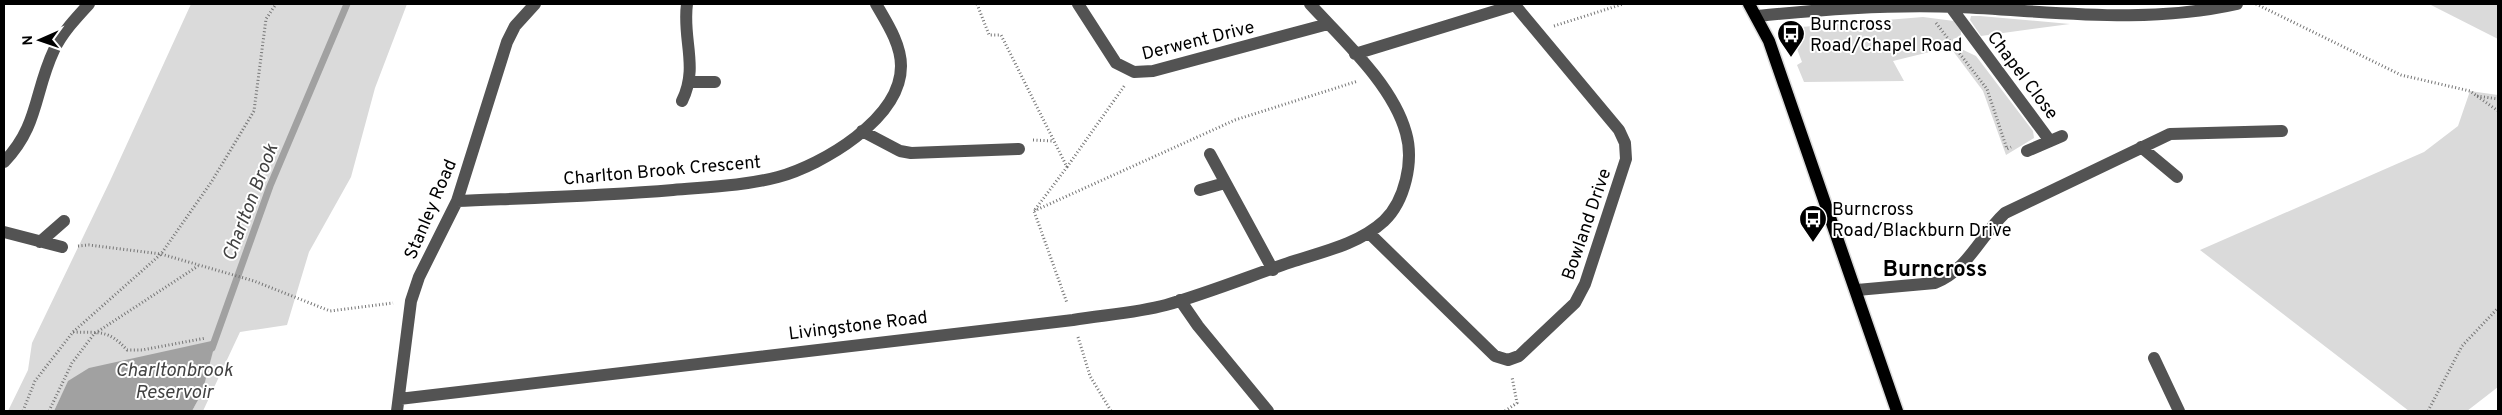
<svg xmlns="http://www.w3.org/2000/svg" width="2502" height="415" viewBox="0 0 2502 415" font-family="Overpass,sans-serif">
	<rect width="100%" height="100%" fill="#fff"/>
	<path fill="#dadada" d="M191 4H407L375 88 351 177 309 252 287 325 240 332 203 411H192L202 393 68 382 54 411H8L28 370 32 343 110 181Z
		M2429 4H2498V39Z
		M1971 16H1980L2070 24 1981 36 1970 20Z
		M1923 17 1954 21 1961 31V36L1953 39 1955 46 1976 56 2033 131 2034 138 2006 155 1983 91 1950 47 1893 61 1904 81 1804 82 1797 65 1802 62 1792 36 1795 31 1801 27Z
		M2470 91 2498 95V387L2467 411H2409L2200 250 2424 152 2458 126Z"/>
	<path fill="#a1a1a1" d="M216 340 202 393 192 411H54L68 381 89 368Z"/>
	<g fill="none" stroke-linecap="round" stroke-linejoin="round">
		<path stroke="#a1a1a1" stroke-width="7" d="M212 348 270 186 347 4"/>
		<defs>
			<path id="major" d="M1749 4 1769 41 1897 411"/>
		</defs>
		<use href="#major" stroke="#dbdbdb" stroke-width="15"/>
		<path stroke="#757575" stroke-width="3" stroke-dasharray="1 2.5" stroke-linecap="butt" d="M977 4 989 35H1001L1067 167 1034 211 1067 303
			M2256 4 2401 75 2470 91 2498 111
			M1936 23 1987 89 2007 149 2011 147
			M1554 26 1623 4
			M2477 96 2498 99
			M1033 140 1053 141
			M1067 167 1125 85
			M1034 211 1235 120 1358 81
			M78 246 89 245 161 254 254 281 330 311 393 303
			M73 332C100 333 108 329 127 350H142L206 338
			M1078 337 1090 376 1111 411
			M23 411 35 381 73 332 161 254 212 181 254 111 266 19 276 4
			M49 411 72 363 94 334 198 266
			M1505 411 1517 403 1512 377
			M2428 411 2462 346 2498 308"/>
		<path stroke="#535353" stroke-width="12" d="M1078 4 1116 63 1134 72 1153 71 1328 24
			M1950 6 2050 141
			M1758 16C1824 9 1891 4 1958 7 2052 11 2144 25 2237 4
			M1355 54 1515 5
			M690 82H715
			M682 101C699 67 682 39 687 4
			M862 131 900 151 911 153 1019 149
			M2141 147 2177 177
			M2027 151 2062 136
			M1210 154 1273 270
			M4 162C39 126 34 92 54 50 62 33 76 18 89 4
			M1200 190 1225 183
			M457 201C529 198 601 196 673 190 708 187 744 186 778 177 822 165 901 119 901 66 901 44 887 23 876 4
			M4 232 62 247
			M1369 233 1495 356 1508 360 1519 356 1575 303 1585 284 1626 159 1625 143 1619 130 1514 4
			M40 242 64 221
			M1857 290 1935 283C1968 270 1980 236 2005 213L2170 134 2282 131
			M1180 300 1198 326 1268 411
			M2154 358 2179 411
			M399 399 1073 320C1103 315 1136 313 1166 305 1208 293 1250 276 1291 262 1322 252 1359 244 1384 221 1405 201 1414 161 1406 133 1393 85 1343 40 1310 4
			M397 411 411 301 419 277 457 201 507 42 515 26 535 4"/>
		<use href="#major" stroke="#000" stroke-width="12"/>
	</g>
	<defs>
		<symbol id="bus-pin" viewBox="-11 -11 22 30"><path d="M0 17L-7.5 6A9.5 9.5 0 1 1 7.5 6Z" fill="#000" stroke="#fff"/><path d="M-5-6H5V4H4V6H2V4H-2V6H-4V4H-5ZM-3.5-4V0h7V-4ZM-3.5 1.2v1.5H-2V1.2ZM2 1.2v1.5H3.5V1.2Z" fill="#fff"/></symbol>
	</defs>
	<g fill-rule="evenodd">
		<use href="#bus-pin" x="1775" y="18" width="32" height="43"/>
		<use href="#bus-pin" x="1797" y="203" width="32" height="43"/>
	</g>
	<g text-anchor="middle" stroke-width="4" stroke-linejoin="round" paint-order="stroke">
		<g font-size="18" fill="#000" stroke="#fff" text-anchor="start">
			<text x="1810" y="30">Burncross<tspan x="1810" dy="21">Road/Chapel Road</tspan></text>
			<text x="1832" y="215">Burncross<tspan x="1832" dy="21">Road/Blackburn Drive</tspan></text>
		</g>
		<g font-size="18" fill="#000" stroke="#fff">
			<text transform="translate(1198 40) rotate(-14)" y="6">Derwent Drive</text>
			<text transform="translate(2023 75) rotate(53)" y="6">Chapel Close</text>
			<text transform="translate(662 170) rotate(-5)" y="6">Charlton Brook Crescent</text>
			<text transform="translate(430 209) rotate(-67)" y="6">Stanley Road</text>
			<text transform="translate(1586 224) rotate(-71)" y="6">Bowland Drive</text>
			<text transform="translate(858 325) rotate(-7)" y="6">Livingstone Road</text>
		</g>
		<g font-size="19" font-style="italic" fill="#424242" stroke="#fff">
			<text transform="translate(249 202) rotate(-69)" y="7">Charlton Brook</text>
			<text x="174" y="376">Charltonbrook<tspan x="174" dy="22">Reservoir</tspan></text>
		</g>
		<g font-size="22" font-weight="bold" fill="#000" stroke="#fff">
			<text x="1935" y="276">Burncross</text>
		</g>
	</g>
	<rect width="2502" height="415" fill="none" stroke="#000000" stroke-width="10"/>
	<g transform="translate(40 40) rotate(268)" stroke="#ffffff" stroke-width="4" paint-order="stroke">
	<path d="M0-4L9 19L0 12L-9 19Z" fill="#000000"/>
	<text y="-8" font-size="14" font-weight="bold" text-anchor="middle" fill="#000000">N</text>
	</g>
</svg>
